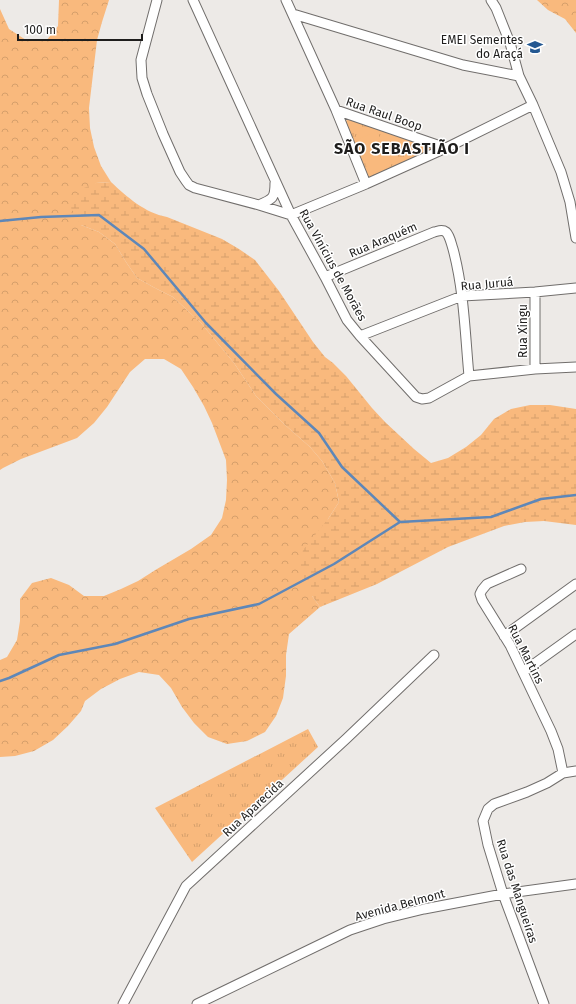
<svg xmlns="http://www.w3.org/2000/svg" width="576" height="1004" viewBox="0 0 576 1004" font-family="'Fira Sans',sans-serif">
	<defs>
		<pattern id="grass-tufts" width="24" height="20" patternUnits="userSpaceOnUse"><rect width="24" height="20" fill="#f9b97d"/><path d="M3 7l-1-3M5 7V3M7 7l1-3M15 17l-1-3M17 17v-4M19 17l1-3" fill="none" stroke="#d59f6b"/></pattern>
		<pattern id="forest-crowns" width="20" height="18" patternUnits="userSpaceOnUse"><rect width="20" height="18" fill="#f9b97d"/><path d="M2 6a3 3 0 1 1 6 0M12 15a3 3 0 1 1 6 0" fill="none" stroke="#d59f6b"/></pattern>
		<pattern id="wetland-marsh" width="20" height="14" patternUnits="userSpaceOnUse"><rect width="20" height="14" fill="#f9b97d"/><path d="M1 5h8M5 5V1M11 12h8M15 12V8" fill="none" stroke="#d59f6b"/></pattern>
	</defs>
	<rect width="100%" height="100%" fill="#edeae7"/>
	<path fill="url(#grass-tufts)" d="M348 119 435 147V150L372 179 368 177 345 122Z
		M308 729 318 747 192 862 155 808Z"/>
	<path fill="url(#forest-crowns)" d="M59 0H109L102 22 97 40 89 108 90 128 94 147 101 166 111 182 96 183 81 225 99 232 115 244 126 262 137 278 155 288 173 297 201 323 234 363 256 396 284 424 310 447 322 461 335 483 339 502 328 519 312 596 320 607 289 634 286 655V676L283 698 276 716 265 732 247 741 227 744 208 737 194 723 182 707 171 688 159 675 139 672 120 679 101 689 85 701 81 711 68 726 53 740 34 751 15 756 0 757V660L7 657 17 640 20 621V599L32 583 51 578 69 585 84 596H104L121 589 138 581 157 569 191 549 211 535 222 518 226 500 227 480 226 460 212 423 204 406 193 387 181 369 164 359H145L130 372 107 407 94 423 77 438 21 459 3 468 0 470V9L9 29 26 40 46 41 58 26Z
		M537 0H576V33L565 19 548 10Z"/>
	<path fill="url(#wetland-marsh)" d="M111 182C127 197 145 213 167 217L222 239 239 249 255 260 279 291 313 342 325 357 333 363 346 376 372 408 385 422 414 449 431 463 448 458 466 447 481 435 494 419 511 409 530 405H550L576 409V525L544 521 525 522 504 526 448 547 377 584 320 607 312 596 300 569 303 550 328 519 339 502 335 483 322 461 310 447 284 424 256 396 234 363 201 323 173 297 155 288 137 278 126 262 115 244 99 232 81 225 71 208 79 190 96 183Z"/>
	<path fill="#f9b97d" d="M377 131 391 166 370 175 356 140Z"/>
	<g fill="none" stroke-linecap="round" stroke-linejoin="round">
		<path stroke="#5e87b8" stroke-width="2.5" d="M0 221 41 217 99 215 144 249 206 323 276 394 319 433 342 467 400 522
			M0 681 9 678 59 655 115 644 189 619 259 604 334 564 400 522 491 517 541 499 576 495"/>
		<defs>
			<path id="minor" d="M157 0 141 60 142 78 147 94 163 134 180 172 186 181 189 185 195 188 259 205 291 215
				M193 0 291 215 325 277 347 320 360 336 416 397 422 399 429 398 469 376 535 369 576 367
				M286 0 336 110 366 184
				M491 0 496 8 510 43 519 76 533 105 561 172 570 202 576 238
				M293 14 463 65 519 76
				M336 110 446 148
				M259 205C273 199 275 198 275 183
				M291 215 366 184 446 148 533 105
				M325 277 434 232C439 231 442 229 446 232 450 236 451 243 453 249 464 290 465 333 469 376
				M535 292V369
				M360 336 462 296 535 292 576 288
				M521 569 487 584 482 590 480 594 482 600 510 645 551 731 558 749 563 773
				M504 636 576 584
				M523 672 576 634
				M123 1004 186 886 346 739 434 655
				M197 1004 350 930 383 919 424 909 503 894 576 884
				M544 1004 503 894 488 845 483 821 488 809 494 804 527 792 547 783 563 773 576 771"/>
		</defs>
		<use href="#minor" stroke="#716e6c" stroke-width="11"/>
		<use href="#minor" stroke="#fff" stroke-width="9"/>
	</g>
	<defs>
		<symbol id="school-bare" viewBox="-9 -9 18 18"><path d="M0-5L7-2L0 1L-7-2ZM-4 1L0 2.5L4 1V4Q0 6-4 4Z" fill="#245891" stroke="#fff" stroke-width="2.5" paint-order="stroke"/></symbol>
	</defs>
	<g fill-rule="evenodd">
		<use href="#school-bare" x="524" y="36" width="22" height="22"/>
	</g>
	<g text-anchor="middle" stroke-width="3" stroke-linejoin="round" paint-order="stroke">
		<g font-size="12" fill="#1e1d1c" stroke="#fff" text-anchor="end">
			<text x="523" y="44">EMEI Sementes<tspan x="523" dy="14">do Araçá</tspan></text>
		</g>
		<g font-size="12" fill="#1e1d1c" stroke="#fff">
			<text transform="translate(384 114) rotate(19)" y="4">Rua Raul Boop</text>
			<text transform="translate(383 240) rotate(-23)" y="4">Rua Araquém</text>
			<text transform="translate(333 265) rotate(61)" y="4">Rua Vinícius de Morães</text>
			<text transform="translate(487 284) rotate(-5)" y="4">Rua Juruá</text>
			<text transform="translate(523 331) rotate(-90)" y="4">Rua Xingu</text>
			<text transform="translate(526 654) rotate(63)" y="4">Rua Martins</text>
			<text transform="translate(253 808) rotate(-43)" y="4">Rua Aparecida</text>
			<text transform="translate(517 891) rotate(72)" y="4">Rua das Mangueiras</text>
			<text transform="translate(400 905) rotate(-15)" y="4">Avenida Belmont</text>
		</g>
		<g font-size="16" font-weight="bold" letter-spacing="1" fill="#1e1d1c" stroke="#fff">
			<text x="402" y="154">SÃO SEBASTIÃO I</text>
		</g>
	</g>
	<path d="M18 34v6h124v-6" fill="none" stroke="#1e1d1c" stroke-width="2"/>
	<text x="24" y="34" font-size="12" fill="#1e1d1c" stroke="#ffffff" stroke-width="3" paint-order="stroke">100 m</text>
</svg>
